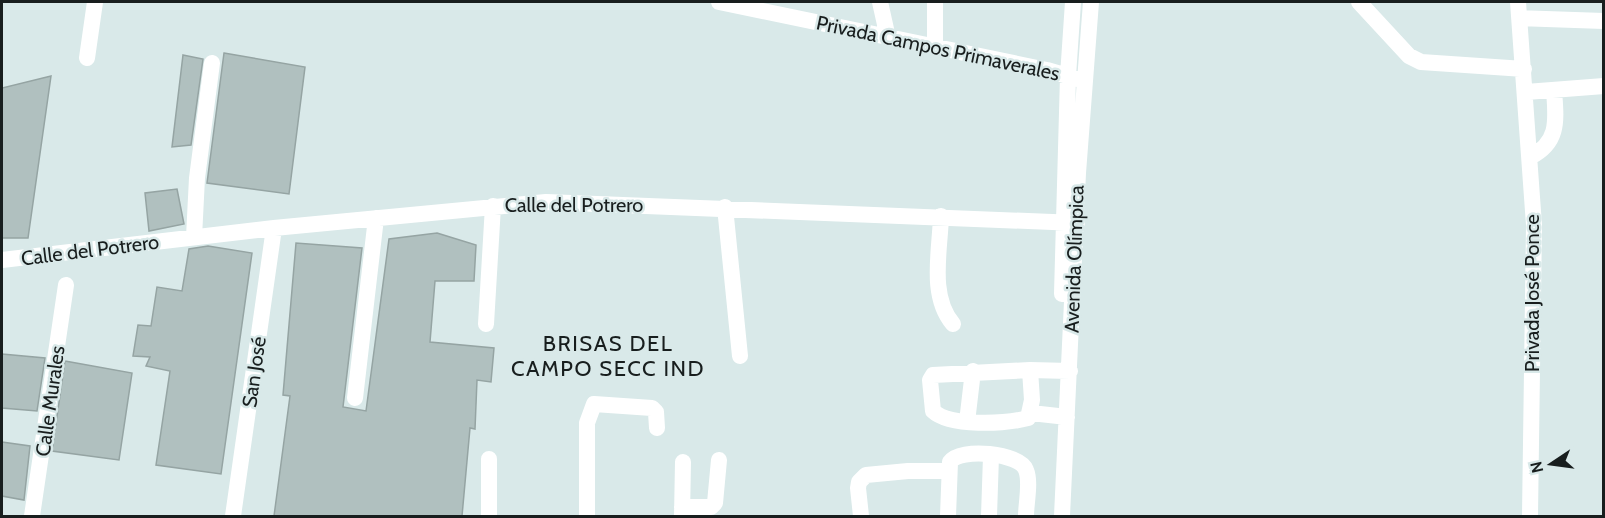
<svg xmlns="http://www.w3.org/2000/svg" width="1605" height="518" viewBox="0 0 1605 518" font-family="Cabin,sans-serif">
	<rect width="100%" height="100%" fill="#d9e9e9"/>
	<path fill="#b0c0bf" stroke="#95a4a3" stroke-width="1.5" d="M224 53 305 67 289 194 207 183Z
		M183 55 203 59 191 145 172 147Z
		M51 76 28 238H2V88Z
		M177 189 184 224 149 231 145 193Z
		M437 233 476 245 474 281H435L430 342 494 348 491 382 477 380 475 429 470 428 462 516H274L290 396 283 395 296 243 362 248 343 407 366 411 389 239Z
		M208 246 252 253 221 474 156 465 170 371 146 366 150 357 133 356 138 325 151 326 157 287 182 291 189 249Z
		M2 354 45 358 37 411 2 408Z
		M65 361 132 373 119 460 52 451Z
		M2 442 30 446 24 500 2 496Z"/>
	<g fill="none" stroke-linecap="round" stroke-linejoin="round">
		<path stroke="#fff" stroke-width="16" d="M719 2 1047 70 1078 79
			M880 2 888 38
			M1359 2 1409 56 1421 62 1524 69
			M1518 2 1534 225 1530 516
			M1520 18 1604 21
			M935 47V2
			M87 58 95 2
			M1526 92 1604 86
			M1530 157C1560 142 1556 119 1554 90
			M725 207 740 356
			M941 216C940 251 929 296 953 324
			M194 237 197 178 212 63
			M2 260 274 228 546 202 1077 223
			M1062 294 1068 76 1073 2
			M486 324 493 206
			M1030 370 1032 400 1028 418C1005 424 950 427 933 411L930 380 933 375Z
			M1030 370 1070 371
			M355 398 376 218
			M1031 413 1067 417
			M967 422 973 371
			M682 507H711L715 503 719 460
			M32 516 66 285
			M233 516 274 228
			M489 516V459
			M587 516V423L594 404 652 408 656 412 657 428
			M682 516 683 462
			M861 516 858 488 859 482 866 475 908 471H949
			M948 516 950 462C960 447 1020 453 1026 470 1031 482 1026 503 1026 516
			M989 516 991 456
			M1062 516 1078 173 1091 2"/>
	</g>
	<g text-anchor="middle" stroke-width="5" stroke-linejoin="round" paint-order="stroke">
		<g font-size="20" fill="#181e1e" stroke="#d9e9e9">
			<text transform="translate(938 48) rotate(12)" y="7">Privada Campos Primaverales</text>
			<text x="574" y="212">Calle del Potrero</text>
			<text transform="translate(90 250) rotate(-7)" y="7">Calle del Potrero</text>
			<text transform="translate(1074 259) rotate(-88)" y="7">Avenida Olímpica</text>
			<text transform="translate(1532 293) rotate(-90)" y="7">Privada José Ponce</text>
			<text transform="translate(254 372) rotate(-82)" y="7">San José</text>
			<text transform="translate(50 401) rotate(-82)" y="7">Calle Murales</text>
		</g>
		<g font-size="22" letter-spacing="1.5" fill="#181e1e" stroke="#d9e9e9">
			<text x="608" y="351">BRISAS DEL<tspan x="608" dy="25">CAMPO SECC IND</tspan></text>
		</g>
	</g>
	<rect width="1605" height="518" fill="none" stroke="#181e1e" stroke-width="6"/>
	<g transform="translate(1551 464) rotate(257)" stroke="#d9e9e9" stroke-width="4.5" paint-order="stroke">
	<path d="M0-4.5L10 22L0 15L-10 22Z" fill="#181e1e"/>
	<text y="-9" font-size="16" font-weight="bold" text-anchor="middle" fill="#181e1e">N</text>
	</g>
</svg>
